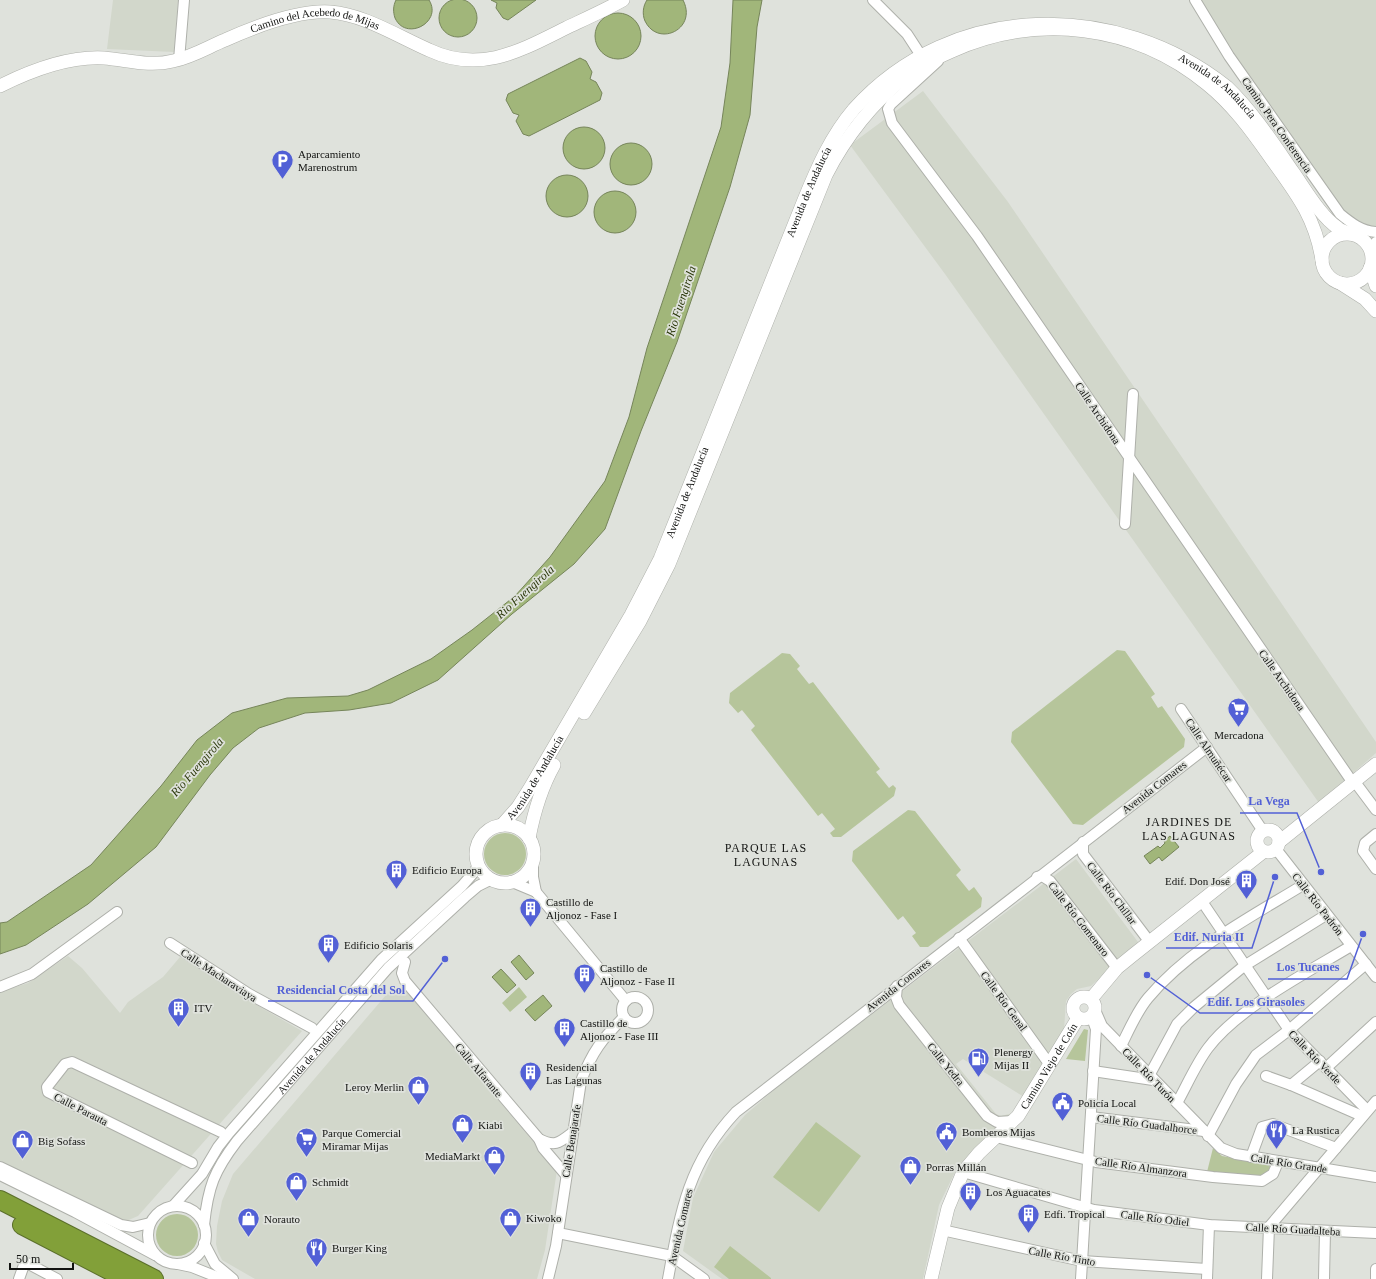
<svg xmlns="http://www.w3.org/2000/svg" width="1376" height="1279" viewBox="0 0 1376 1279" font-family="'Times New Roman',serif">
	<rect width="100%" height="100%" fill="#dfe2dc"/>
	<path fill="#d2d7cb" d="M113 0H178L174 52 107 49Z
		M1193 0H1376V228L1366 227 1347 215Z
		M923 91 1008 202 1376 742V753L1319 803 945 274 850 145Z
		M1076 859 1138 942 1091 986 1077 989 1071 994 1066 1001 1064 1030 1024 1097 963 1059 956 1064 996 1114 1001 1116 1013 1113 957 1168 939 1205 923 1279H722L683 1251 693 1198 714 1152 745 1115 788 1078Z
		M68 956 82 968 120 1013 128 1002 163 977 180 957 253 1003 302 1031 138 1216 124 1222 0 1164V992L28 983Z
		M392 988 405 989 557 1170 545 1250 537 1279H255L222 1260 218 1252 216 1244 217 1226 222 1201 233 1174Z"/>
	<path fill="#b6c59b" d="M1117 650 1125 651 1155 694 1151 697 1158 708 1162 706 1185 739 1184 747 1083 825 1073 824 1011 742 1012 732Z
		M782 653 790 654 800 666 797 669 809 684 813 682 880 769 876 772 889 788 893 785 896 788 894 796 841 837H833L830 833 835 829 822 813 818 816 751 730 755 726 742 710 738 713 729 703 730 693Z
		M908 810 915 811 961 870 956 875 969 891 974 887 982 898 981 907 928 947H920L912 936 916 933 903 916 898 920 852 861 853 851Z
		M484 854a21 21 0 1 1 42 0a21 21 0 1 1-42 0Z
		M519 987 527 997 510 1012 502 1003Z
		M1084 1029 1088 1030 1085 1061 1066 1059Z
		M816 1122 861 1156 819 1212 773 1177Z
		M1213 1148 1222 1156 1270 1165 1269 1172 1260 1177 1207 1172Z
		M156 1235a21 21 0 1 1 42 0a21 21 0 1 1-42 0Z
		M730 1246 771 1278V1279H729L714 1267Z"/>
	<path fill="#a1b67a" stroke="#76855a" d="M439 18a19 19 0 1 1 38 0a19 19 0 1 1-38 0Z
		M396 0H429C443 22 406 42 395 18 393 12 393 6 396 0Z
		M491 0H536L508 20 503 18 496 8 497 3Z
		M647 0H683C698 29 658 48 645 21 642 14 643 6 647 0Z
		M733 0H762L757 27 750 115 730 187 677 342 641 431 605 529 574 564 512 614 438 680 391 703 349 710 305 713 259 728 233 748 210 775 156 847 88 904 26 945 0 954V923L7 922 91 865 161 786 197 740 232 713 287 698 348 696 368 690 431 659 472 630 515 596 550 557 605 481 629 417 647 348 721 127 730 63Z
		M595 36a23 23 0 1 1 46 0a23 23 0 1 1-46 0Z
		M580 58 586 61 592 72 590 79 596 82 602 93 600 100 529 136 523 134 516 121 519 115 513 113 506 100 508 94Z
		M563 148a21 21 0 1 1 42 0a21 21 0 1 1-42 0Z
		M610 164a21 21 0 1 1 42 0a21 21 0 1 1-42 0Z
		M546 196a21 21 0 1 1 42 0a21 21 0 1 1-42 0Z
		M594 212a21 21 0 1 1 42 0a21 21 0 1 1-42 0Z
		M1170 836 1179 847 1162 861 1159 857 1150 864 1144 856 1158 846 1160 848 1165 843 1164 841Z
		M519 955 534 973 526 980 511 962Z
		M501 969 516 985 507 993 492 977Z
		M543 995 552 1006 535 1021 525 1010Z"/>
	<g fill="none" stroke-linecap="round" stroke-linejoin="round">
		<defs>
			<g id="minor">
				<path d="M873 0 907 34 920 54"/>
				<path d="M1195 0 1229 56 1340 214C1351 223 1361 231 1376 232"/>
				<path d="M179 60 184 0"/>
				<path d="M938 61 891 104 888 109 892 123 977 236 1353 783"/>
				<path d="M1371 253 1376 242"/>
				<path d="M1125 524 1133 394"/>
				<path d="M1181 709 1263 831"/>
				<path d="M1355 782 1376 810"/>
				<path d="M1376 834 1365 843 1363 851 1376 869"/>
				<path d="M1083 842V854L1149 941"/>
				<path d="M1276 849 1376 977"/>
				<path d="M1037 877 1042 876 1050 881 1117 968"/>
				<path d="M512 882 536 892 533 877V860"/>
				<path d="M536 892 626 1001"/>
				<path d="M1201 900 1289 1030 1367 1110"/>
				<path d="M959 938 1050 1065"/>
				<path d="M170 943 249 994 312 1028"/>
				<path d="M405 962 402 973 405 981 539 1139 543 1148 566 1175"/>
				<path d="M897 986 896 997 899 1005 987 1116 997 1122 1013 1121"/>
				<path d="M0 987 32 974 117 912"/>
				<circle cx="635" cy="1010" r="13"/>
				<path d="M1095 1010 1102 1026 1221 1148 1236 1154 1376 1177"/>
				<path d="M1121 1046C1129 1030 1137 1011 1148 998 1189 949 1249 918 1303 885"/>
				<path d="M1320 1061 1291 1085 1362 1116"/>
				<path d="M1326 1068 1376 1022"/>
				<path d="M1093 1071 1153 1080"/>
				<path d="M1149 1076 1177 1024 1194 1007 1244 966 1326 915"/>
				<path d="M1266 1076 1291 1085"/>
				<path d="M1177 1103C1187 1085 1196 1064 1208 1048 1238 1008 1308 972 1351 946"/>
				<path d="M1091 1117 1204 1131"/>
				<path d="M1208 1136 1236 1084 1256 1055 1289 1030 1366 964"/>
				<path d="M996 1137 1096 1162 1213 1177 1262 1181 1273 1174 1278 1162"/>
				<path d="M539 1139C555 1147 559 1143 572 1133"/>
				<path d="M1251 1157 1262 1127 1273 1124 1336 1148"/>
				<path d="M192 1163 48 1092 47 1087 65 1064 72 1062 221 1132"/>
				<path d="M0 1167 121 1225 133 1227 150 1223"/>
				<path d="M963 1172 1094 1210 1209 1225 1376 1233"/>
				<path d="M0 1175 75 1212 155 1255"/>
				<path d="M173 1206 202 1174 218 1147 229 1133 381 960 462 886 475 871 478 865"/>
				<circle cx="177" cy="1235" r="29"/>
				<path id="s1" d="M204 1225C208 1187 214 1171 237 1141L388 968 465 897 478 886 492 879"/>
				<path d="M942 1230 1082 1261 1207 1269"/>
				<path d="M558 1233 672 1256 704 1279"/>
				<path d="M204 1243 215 1264 233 1279"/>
				<path d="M178 1264 192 1267 222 1279"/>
				<path d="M19 1279 25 1262 57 1279"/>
				<path d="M548 1279 556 1246 581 1081C592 1052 602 1039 624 1017"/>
				<path d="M668 1279C680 1213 688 1163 736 1112L1207 747"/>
				<path d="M1081 1279 1096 1029 1092 1018"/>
				<path d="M1207 1279 1209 1225"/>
				<path d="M1267 1279 1269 1227 1376 1101"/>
				<path d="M1324 1279 1325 1231"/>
				<path d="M1376 1279V1269"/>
			</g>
			<g id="tertiary">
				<path id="s2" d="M0 86C32 70 69 56 104 58 128 60 149 67 173 61 192 57 208 47 225 40 254 27 298 10 330 12 363 14 399 37 429 50 480 74 520 51 566 28 585 19 605 10 623 0"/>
				<circle cx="1347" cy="259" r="25"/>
				<path d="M1370 268 1376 286"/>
				<path d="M1340 283 1365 299 1376 311"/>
				<path d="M584 713 640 621 669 564 826 175C846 136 871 104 905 77 918 66 936 58 952 51 1037 13 1134 24 1207 84 1232 104 1251 130 1270 157 1295 192 1315 216 1322 260"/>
				<path id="s3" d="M502 825 518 807 530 788 631 615 660 559 804 200C817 168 831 136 854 109 952 0 1118 0 1227 87 1253 112 1273 143 1293 172 1305 189 1321 217 1338 228 1341 231 1347 232 1351 234"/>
				<circle cx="505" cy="854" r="29"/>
				<circle cx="1268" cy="841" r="11"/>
				<path d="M529 838C534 812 541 788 554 765"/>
				<path d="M1279 842 1376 764"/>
				<circle cx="1084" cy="1008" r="11"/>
				<path d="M1091 999 1117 968 1133 955 1263 852"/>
				<path id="s4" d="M931 1279 948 1208 963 1172 979 1153 1018 1116 1078 1018"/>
			</g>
			<path id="motorway" d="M0 1200 154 1279
				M22 1225 126 1279"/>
		</defs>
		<use href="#minor" stroke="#aeb0aa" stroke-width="12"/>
		<use href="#tertiary" stroke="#aeb0aa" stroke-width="14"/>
		<use href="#motorway" stroke="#5b6f2b" stroke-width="20"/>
		<use href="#minor" stroke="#fff" stroke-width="10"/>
		<use href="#tertiary" stroke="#fff" stroke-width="13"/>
		<use href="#motorway" stroke="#82a039" stroke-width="18"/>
	</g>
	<defs>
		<symbol id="parking-pin" viewBox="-11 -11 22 30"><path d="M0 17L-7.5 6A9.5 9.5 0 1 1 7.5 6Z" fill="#5260d6" stroke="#dfe2dc"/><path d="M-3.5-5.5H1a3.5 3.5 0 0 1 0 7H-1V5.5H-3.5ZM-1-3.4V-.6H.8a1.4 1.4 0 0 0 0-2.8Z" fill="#fff"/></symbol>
		<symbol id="supermarket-pin" viewBox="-11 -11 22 30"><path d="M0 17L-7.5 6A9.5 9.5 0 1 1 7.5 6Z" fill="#5260d6" stroke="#dfe2dc"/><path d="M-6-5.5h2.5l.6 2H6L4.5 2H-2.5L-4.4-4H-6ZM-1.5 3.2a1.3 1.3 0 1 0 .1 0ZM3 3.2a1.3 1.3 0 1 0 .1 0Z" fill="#fff"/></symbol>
		<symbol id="building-pin" viewBox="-11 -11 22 30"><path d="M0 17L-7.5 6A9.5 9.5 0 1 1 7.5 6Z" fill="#5260d6" stroke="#dfe2dc"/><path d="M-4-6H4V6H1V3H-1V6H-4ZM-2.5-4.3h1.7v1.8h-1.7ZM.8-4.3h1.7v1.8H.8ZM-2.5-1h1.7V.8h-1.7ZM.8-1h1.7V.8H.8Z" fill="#fff"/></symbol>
		<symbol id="fuel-pin" viewBox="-11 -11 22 30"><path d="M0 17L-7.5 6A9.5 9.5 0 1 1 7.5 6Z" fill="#5260d6" stroke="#dfe2dc"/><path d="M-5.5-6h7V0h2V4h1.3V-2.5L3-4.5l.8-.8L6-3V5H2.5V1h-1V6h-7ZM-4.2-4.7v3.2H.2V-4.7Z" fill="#fff"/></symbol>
		<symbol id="shop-pin" viewBox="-11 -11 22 30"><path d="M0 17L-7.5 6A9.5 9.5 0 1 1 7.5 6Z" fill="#5260d6" stroke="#dfe2dc"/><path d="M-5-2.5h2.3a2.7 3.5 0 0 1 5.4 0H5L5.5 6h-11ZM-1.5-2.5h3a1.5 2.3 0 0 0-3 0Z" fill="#fff"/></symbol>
		<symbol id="civic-pin" viewBox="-11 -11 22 30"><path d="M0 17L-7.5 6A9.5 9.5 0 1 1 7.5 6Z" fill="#5260d6" stroke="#dfe2dc"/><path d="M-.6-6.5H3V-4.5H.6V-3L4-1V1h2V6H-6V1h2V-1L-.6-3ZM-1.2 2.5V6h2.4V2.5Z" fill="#fff"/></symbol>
		<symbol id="restaurant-pin" viewBox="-11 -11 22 30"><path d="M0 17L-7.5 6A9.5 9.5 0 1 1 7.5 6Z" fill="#5260d6" stroke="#dfe2dc"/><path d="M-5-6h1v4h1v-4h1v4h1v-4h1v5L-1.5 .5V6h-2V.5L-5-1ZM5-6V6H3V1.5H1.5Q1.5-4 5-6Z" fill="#fff"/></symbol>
	</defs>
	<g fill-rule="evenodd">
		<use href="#parking-pin" x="270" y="148" width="25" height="34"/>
		<use href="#supermarket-pin" x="1226" y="696" width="25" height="34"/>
		<use href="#building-pin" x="384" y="858" width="25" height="34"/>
		<use href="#building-pin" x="1234" y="868" width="25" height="34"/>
		<use href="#building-pin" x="518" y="896" width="25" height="34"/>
		<use href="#building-pin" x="316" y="932" width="25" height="34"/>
		<use href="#building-pin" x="572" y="962" width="25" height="34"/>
		<use href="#building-pin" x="166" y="996" width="25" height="34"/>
		<use href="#building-pin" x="552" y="1016" width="25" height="34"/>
		<use href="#fuel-pin" x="966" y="1046" width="25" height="34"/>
		<use href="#building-pin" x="518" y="1060" width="25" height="34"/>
		<use href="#shop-pin" x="406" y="1074" width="25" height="34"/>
		<use href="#civic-pin" x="1050" y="1090" width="25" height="34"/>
		<use href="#shop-pin" x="450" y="1112" width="25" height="34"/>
		<use href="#restaurant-pin" x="1264" y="1118" width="25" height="34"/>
		<use href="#civic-pin" x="934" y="1120" width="25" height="34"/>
		<use href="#supermarket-pin" x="294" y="1126" width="25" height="34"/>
		<use href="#shop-pin" x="10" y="1128" width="25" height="34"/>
		<use href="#shop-pin" x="482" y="1144" width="25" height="34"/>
		<use href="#shop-pin" x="898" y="1154" width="25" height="34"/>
		<use href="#shop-pin" x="284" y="1170" width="25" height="34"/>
		<use href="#building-pin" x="958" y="1180" width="25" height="34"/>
		<use href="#building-pin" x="1016" y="1202" width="25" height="34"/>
		<use href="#shop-pin" x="498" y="1206" width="25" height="34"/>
		<use href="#shop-pin" x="236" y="1206" width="25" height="34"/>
		<use href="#restaurant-pin" x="304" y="1236" width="25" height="34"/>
	</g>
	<g text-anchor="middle" stroke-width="3.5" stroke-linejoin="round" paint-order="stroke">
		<g font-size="11" fill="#121311" stroke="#dfe2dc">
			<text dy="4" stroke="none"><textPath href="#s2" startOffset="329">Camino del Acebedo de Mijas</textPath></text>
			<text dy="4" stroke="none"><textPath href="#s3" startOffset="1204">Avenida de Andalucía</textPath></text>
			<text transform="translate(1277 125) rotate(55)" y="4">Camino Pera Conferencia</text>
			<text dy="4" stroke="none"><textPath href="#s3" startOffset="706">Avenida de Andalucía</textPath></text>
			<text transform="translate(1098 413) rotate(56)" y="4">Calle Archidona</text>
			<text dy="4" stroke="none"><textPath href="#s3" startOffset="382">Avenida de Andalucía</textPath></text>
			<text transform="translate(1282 680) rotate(55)" y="4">Calle Archidona</text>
			<text transform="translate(1209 750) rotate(56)" y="4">Calle Almuñécar</text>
			<text dy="4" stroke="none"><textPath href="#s3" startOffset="58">Avenida de Andalucía</textPath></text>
			<text transform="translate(1154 787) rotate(-38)" y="4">Avenida Comares</text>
			<text transform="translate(1112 893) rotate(53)" y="4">Calle Río Chillar</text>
			<text transform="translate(1318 904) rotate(52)" y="4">Calle Río Padrón</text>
			<text transform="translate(1079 919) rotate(52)" y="4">Calle Río Gomenaro</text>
			<text transform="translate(219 975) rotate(33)" y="4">Calle Macharaviaya</text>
			<text transform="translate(898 985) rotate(-38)" y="4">Avenida Comares</text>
			<text transform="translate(1004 1001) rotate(54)" y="4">Calle Río Genal</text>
			<text dy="4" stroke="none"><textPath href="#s1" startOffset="205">Avenida de Andalucía</textPath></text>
			<text transform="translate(1315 1057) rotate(46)" y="4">Calle Río Verde</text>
			<text transform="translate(946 1064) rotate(51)" y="4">Calle Yedra</text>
			<text dy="4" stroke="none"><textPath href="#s4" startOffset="249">Camino Viejo de Coín</textPath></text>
			<text transform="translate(479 1070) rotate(50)" y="4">Calle Alfarante</text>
			<text transform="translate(1149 1075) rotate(46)" y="4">Calle Río Turón</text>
			<text transform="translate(81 1109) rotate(27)" y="4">Calle Parauta</text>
			<text transform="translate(1147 1124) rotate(7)" y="4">Calle Río Guadalhorce</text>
			<text transform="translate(571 1141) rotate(-81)" y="4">Calle Benajarafe</text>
			<text transform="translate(1289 1163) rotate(9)" y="4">Calle Río Grande</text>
			<text transform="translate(1141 1167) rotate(8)" y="4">Calle Río Almanzora</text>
			<text transform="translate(1155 1218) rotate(7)" y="4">Calle Río Odiel</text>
			<text transform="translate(680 1227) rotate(-77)" y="4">Avenida Comares</text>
			<text transform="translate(1293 1229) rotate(3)" y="4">Calle Río Guadalteba</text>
			<text transform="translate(1062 1256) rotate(10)" y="4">Calle Río Tinto</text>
		</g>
		<g font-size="11" fill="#121311" stroke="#dfe2dc" text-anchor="start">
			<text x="298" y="158">Aparcamiento<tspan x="298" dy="13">Marenostrum</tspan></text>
			<text x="1239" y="739" text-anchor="middle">Mercadona</text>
			<text x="412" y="874">Edificio Europa</text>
			<text x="1230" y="885" text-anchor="end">Edif. Don José</text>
			<text x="546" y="906">Castillo de<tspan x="546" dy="13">Aljonoz - Fase I</tspan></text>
			<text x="344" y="949">Edificio Solaris</text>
			<text x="600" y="972">Castillo de<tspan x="600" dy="13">Aljonoz - Fase II</tspan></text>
			<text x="194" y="1012">ITV</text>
			<text x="580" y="1027">Castillo de<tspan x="580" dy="13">Aljonoz - Fase III</tspan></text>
			<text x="994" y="1056">Plenergy<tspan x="994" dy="13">Mijas II</tspan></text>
			<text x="546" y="1071">Residencial<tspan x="546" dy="13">Las Lagunas</tspan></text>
			<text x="404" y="1091" text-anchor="end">Leroy Merlin</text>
			<text x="1078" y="1107">Policía Local</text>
			<text x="478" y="1129">Kiabi</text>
			<text x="1292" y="1134">La Rustica</text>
			<text x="962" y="1136">Bomberos Mijas</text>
			<text x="322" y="1137">Parque Comercial<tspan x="322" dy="13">Miramar Mijas</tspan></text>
			<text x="38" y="1145">Big Sofass</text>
			<text x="480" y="1160" text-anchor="end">MediaMarkt</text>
			<text x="926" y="1171">Porras Millán</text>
			<text x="312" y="1186">Schmidt</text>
			<text x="986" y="1196">Los Aguacates</text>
			<text x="1044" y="1218">Edfi. Tropical</text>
			<text x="526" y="1222">Kiwoko</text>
			<text x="264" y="1223">Norauto</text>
			<text x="332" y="1252">Burger King</text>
		</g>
		<g font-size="12" font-style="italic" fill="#2a3709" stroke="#dfe2dc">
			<text transform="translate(681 301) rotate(-72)" y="4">Rio Fuengirola</text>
			<text transform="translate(525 592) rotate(-42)" y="4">Rio Fuengirola</text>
			<text transform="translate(197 767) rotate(-49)" y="4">Rio Fuengirola</text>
		</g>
		<g font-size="12" letter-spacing="1" fill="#121311" stroke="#dfe2dc">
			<text x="1189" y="826">JARDINES DE<tspan x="1189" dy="14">LAS LAGUNAS</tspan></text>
			<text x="766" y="852">PARQUE LAS<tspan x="766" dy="14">LAGUNAS</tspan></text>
		</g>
	</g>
	<path fill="none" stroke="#5260d6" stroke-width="1.5" d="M1321 872L1297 813H1240M1275 877L1252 948H1166M1363 934L1347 979H1268M445 959L413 1001H268M1147 975L1200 1013H1313"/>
	<g fill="#5260d6" stroke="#dfe2dc" stroke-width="1.5">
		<circle cx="1321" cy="872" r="4"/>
		<circle cx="1275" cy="877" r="4"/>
		<circle cx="1363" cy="934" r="4"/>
		<circle cx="445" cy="959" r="4"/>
		<circle cx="1147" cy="975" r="4"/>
	</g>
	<g font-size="12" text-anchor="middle" font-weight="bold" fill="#5260d6" stroke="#dfe2dc" stroke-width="3.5" stroke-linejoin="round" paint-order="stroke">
		<text x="1269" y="805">La Vega</text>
		<text x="1209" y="941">Edif. Nuria II</text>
		<text x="1308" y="971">Los Tucanes</text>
		<text x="341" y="994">Residencial Costa del Sol</text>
		<text x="1256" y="1006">Edif. Los Girasoles</text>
	</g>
	<path d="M10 1263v6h63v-6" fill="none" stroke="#121311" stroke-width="2"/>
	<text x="16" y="1263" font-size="12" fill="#121311" stroke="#dfe2dc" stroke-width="3" paint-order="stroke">50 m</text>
</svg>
